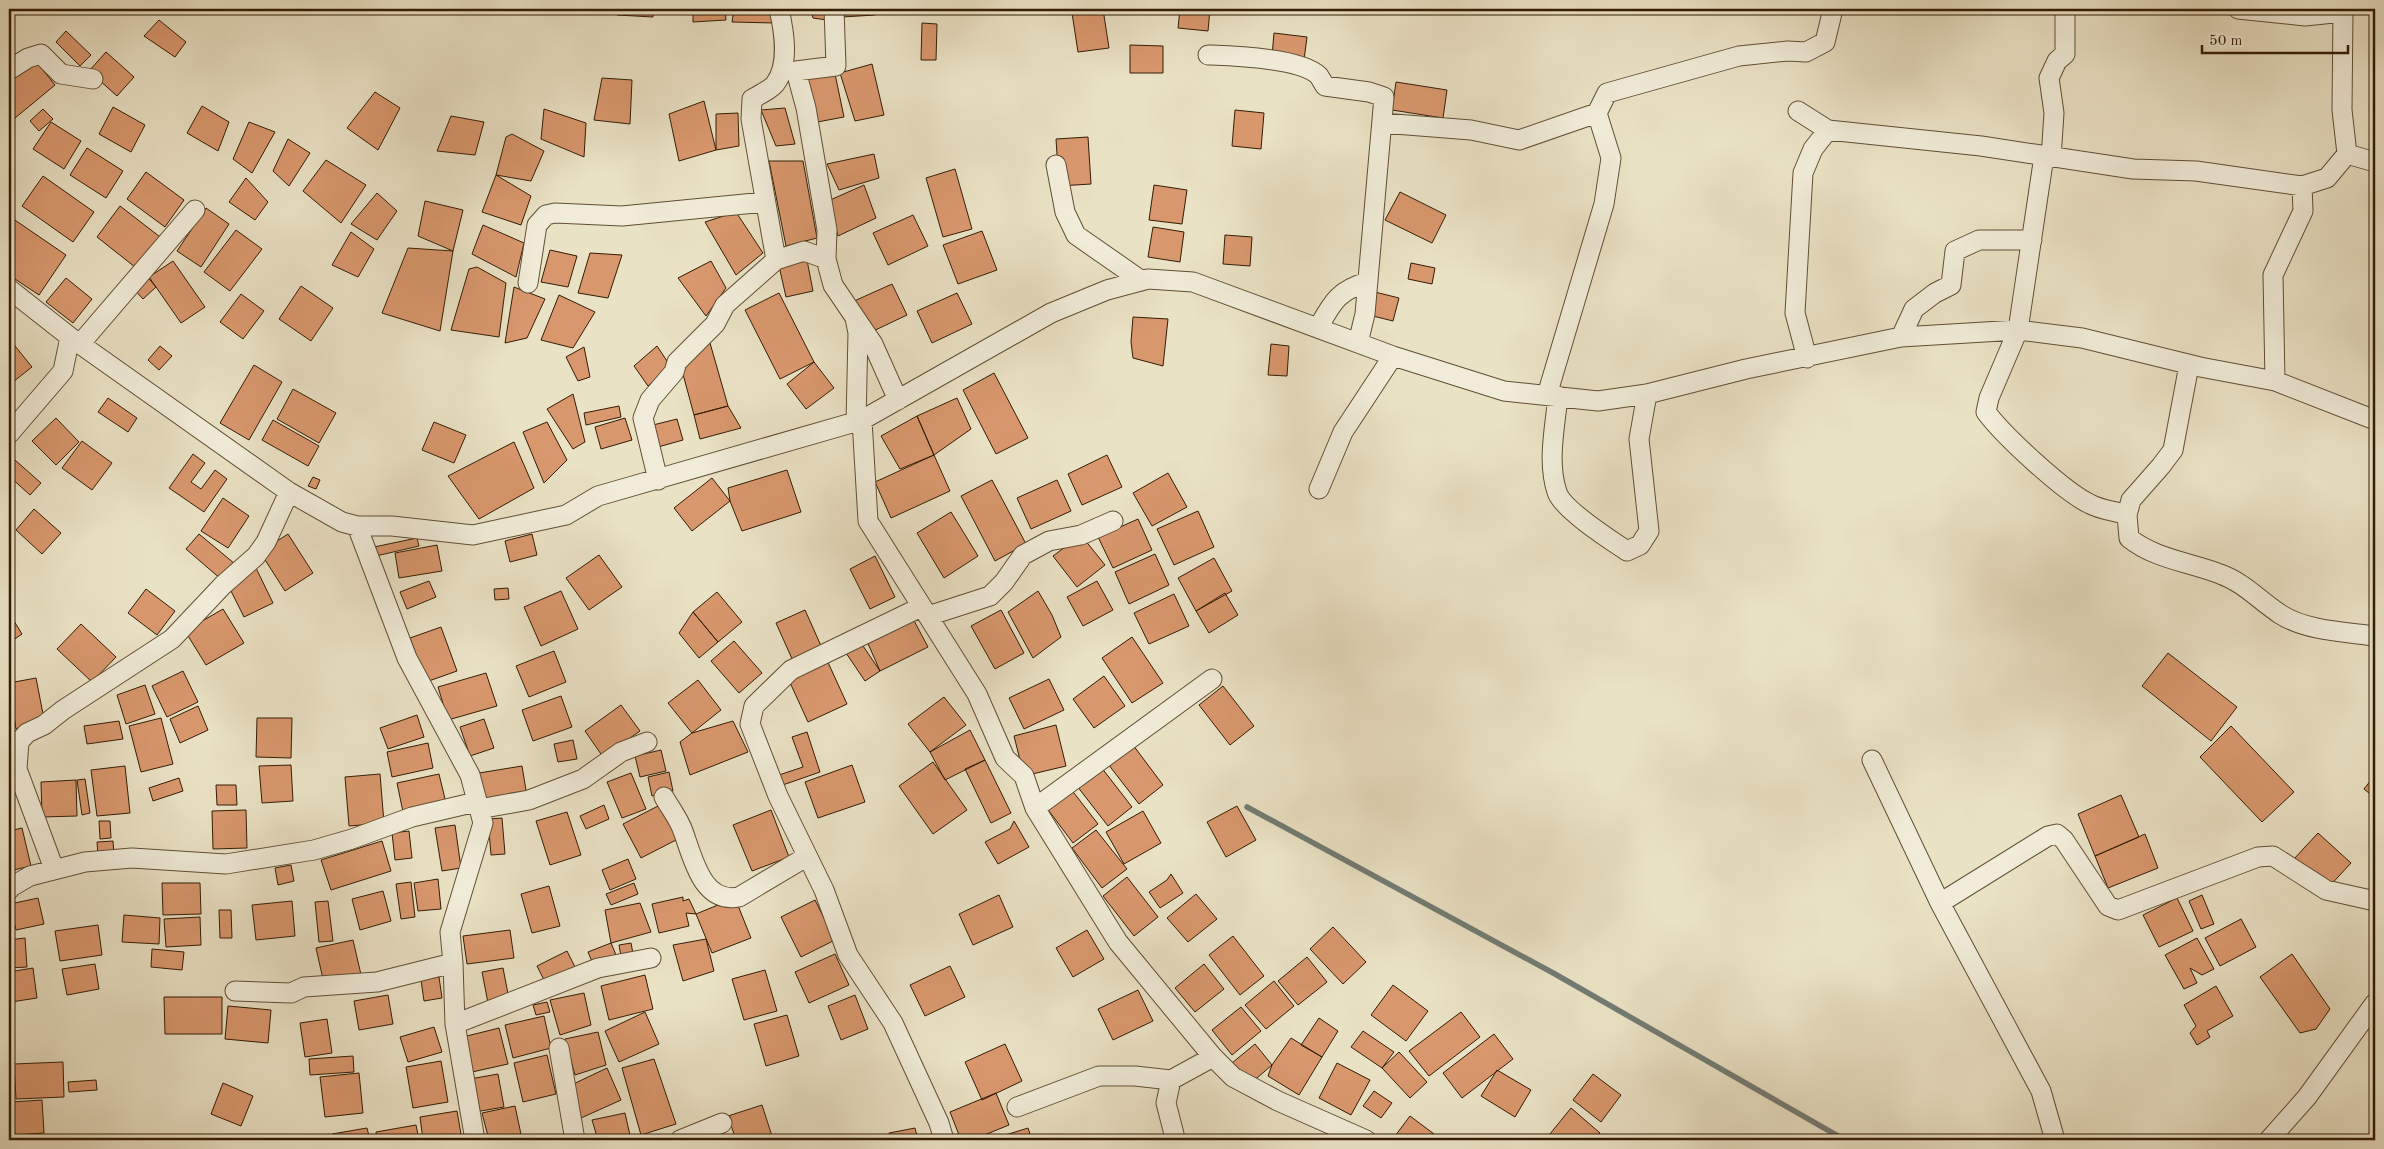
<svg xmlns="http://www.w3.org/2000/svg" width="2384" height="1149" viewBox="0 0 2384 1149" font-family="'Old Standard TT',serif">
	<rect width="100%" height="100%" fill="#eae2c5"/>
	<filter id="stains"><feTurbulence type="fractalNoise" baseFrequency=".004" numOctaves="4"/><feColorMatrix values="0 0 0 0 .2 0 0 0 0 .09 0 0 0 0 .02 0 0 0 .5 -.17"/></filter>
	<radialGradient id="worn" r=".72"><stop offset=".6" stop-color="#630" stop-opacity="0"/><stop offset="1" stop-color="#630" stop-opacity=".3"/></radialGradient>
	<g fill="none" stroke-linecap="round" stroke-linejoin="round">
		<path stroke="#737b74" stroke-width="5.5" d="M1247 807 1555 974 1845 1140"/>
	</g>
	<path fill="#d9976d" stroke="#331c04" d="M617 9H653V17L617 15Z
		M693 9H725L726 20 693 22Z
		M734 9H773L774 23 732 22Z
		M811 9H825L827 20 813 18Z
		M842 9H875V15L842 17Z
		M1103 9 1109 48 1078 52 1072 13Z
		M1180 9H1210L1208 31 1178 28Z
		M159 20 186 42 175 57 144 36Z
		M922 23 937 24 936 60H921Z
		M66 31 91 55 80 66 56 42Z
		M1274 33 1307 37 1304 60 1272 56Z
		M1130 45 1163 46V73H1130Z
		M106 52 134 77 117 96 89 71Z
		M35 60 55 85 9 123V82Z
		M872 64 884 115 855 121 840 73Z
		M835 74 844 117 812 123 803 80Z
		M602 78 632 80 630 124 594 120Z
		M1396 82 1447 90 1443 118 1392 110Z
		M375 92 400 108 378 150 347 128Z
		M704 101 716 150 679 161 669 114Z
		M202 106 229 122 218 151 187 133Z
		M113 107 145 125 131 152 99 134Z
		M785 108 795 144 776 146 761 110Z
		M43 109 53 119 39 131 30 121Z
		M544 109 586 123 584 157 541 139Z
		M1235 110 1264 113 1261 149 1232 146Z
		M738 113 739 146 716 150V114Z
		M451 116 484 122 475 155 437 151Z
		M51 122 81 141 64 169 33 149Z
		M249 122 275 132 252 173 233 159Z
		M512 134 544 151 531 181 496 175 506 137Z
		M1088 137 1091 184 1059 186 1056 139Z
		M288 139 310 153 289 186 273 171Z
		M87 148 123 171 106 198 70 175Z
		M874 154 879 178 839 190 827 164Z
		M326 160 366 185 341 223 303 191Z
		M769 161H803L817 238 786 246Z
		M955 169 972 229 943 237 926 178Z
		M146 172 184 200 165 227 127 199Z
		M496 175 531 196 521 225 482 212Z
		M43 176 94 212 73 242 22 206Z
		M246 178 268 202 255 220 229 202Z
		M864 185 876 218 838 236 828 201Z
		M1154 185 1187 190 1182 224 1149 220Z
		M1400 192 1446 215 1432 243 1385 220Z
		M377 193 397 211 377 240 351 224Z
		M425 201 463 210 453 251 418 236Z
		M120 206 164 240 140 271 97 237Z
		M206 208 229 224 201 267 177 251Z
		M736 212 763 253 736 275 705 222Z
		M913 215 928 246 888 265 873 233Z
		M9 216 66 255 39 295 9 275Z
		M483 225 524 243 516 277 472 254Z
		M1153 227 1184 232 1180 262 1148 257Z
		M236 230 262 249 230 291 204 272Z
		M982 231 997 270 958 284 943 245Z
		M351 232 374 249 358 277 332 265Z
		M1225 235 1252 237 1250 266 1223 264Z
		M408 248 453 251 440 331 382 313Z
		M550 250 577 256 568 287 541 282Z
		M590 253 622 255 608 298 578 293Z
		M807 260 813 291 786 297 779 266Z
		M173 261 205 307 181 323 149 277Z
		M711 261 726 288 706 316 678 278Z
		M1411 263 1435 268 1432 284 1408 279Z
		M477 267 506 283 499 337 451 330 469 269Z
		M146 275 156 287 143 299 132 287Z
		M66 278 92 299 73 323 46 302Z
		M892 284 907 315 867 334 852 302Z
		M301 286 333 308 311 341 279 319Z
		M514 287 545 299 527 338 505 343Z
		M1371 291 1399 298 1393 321 1365 314Z
		M779 293 814 362 780 379 745 310Z
		M957 293 972 324 932 343 917 311Z
		M241 294 264 311 243 339 220 322Z
		M559 295 595 312 573 348 541 340Z
		M1133 317 1168 319 1163 366 1133 358 1131 342Z
		M11 341 32 367 9 385V343Z
		M710 343 728 406 694 415 680 363Z
		M1271 344 1289 346 1287 376 1268 375Z
		M160 346 172 356 159 370 148 360Z
		M657 346 671 367 648 386 634 366Z
		M584 347 590 377 578 381 566 357Z
		M814 362 834 388 806 409 787 384Z
		M254 365 282 382 249 440 220 423Z
		M994 373 1028 438 996 454 963 390Z
		M293 389 336 413 319 443 277 419Z
		M573 394 585 442 573 449 547 409Z
		M108 398 137 418 128 432 98 412Z
		M957 398 971 429 934 455 917 416Z
		M619 406 621 417 586 425 584 413Z
		M728 406 741 428 700 439 694 415Z
		M917 416 934 455 900 469 881 436Z
		M56 418 79 442 56 465 32 441Z
		M625 418 632 440 601 449 595 427Z
		M677 419 683 440 651 449 645 427Z
		M273 420 319 446 308 466 262 440Z
		M434 422 466 435 454 463 422 450Z
		M547 422 567 460 544 483 523 432Z
		M82 441 112 463 92 490 62 468Z
		M514 442 534 488 479 519 448 476Z
		M193 454 205 463 191 482 201 489 215 470 227 479 204 512 169 488Z
		M934 455 950 491 891 518 875 482Z
		M1107 455 1122 487 1082 505 1068 474Z
		M15 460 41 483 30 495 9 476V467Z
		M787 470 801 512 742 531 730 501 728 488Z
		M1168 473 1187 507 1152 526 1133 493Z
		M313 477 320 480 316 489 308 486Z
		M712 478 730 501 692 531 674 508Z
		M992 480 1026 544 995 561 961 496Z
		M1057 480 1071 511 1031 529 1017 498Z
		M223 498 249 516 228 548 201 531Z
		M34 509 61 533 42 554 16 530Z
		M1198 511 1214 547 1174 565 1157 529Z
		M951 512 978 556 944 578 917 533Z
		M1138 519 1152 550 1113 568 1098 537Z
		M199 534 235 564 222 580 186 549Z
		M288 534 313 573 285 591 260 552Z
		M532 534 537 555 510 562 505 541Z
		M1081 535 1105 565 1077 587 1053 556Z
		M417 538 419 546 376 556 374 547Z
		M437 545 442 571 399 578 395 553Z
		M1155 554 1169 585 1129 604 1115 572Z
		M599 555 622 587 589 610 566 578Z
		M875 556 895 597 870 609 850 569Z
		M1214 558 1232 591 1196 611 1178 578Z
		M256 568 273 603 244 617 227 583Z
		M429 581 436 597 407 609 400 592Z
		M1097 581 1113 610 1083 626 1067 597Z
		M508 588 509 599 495 600 494 589Z
		M146 589 175 611 157 635 128 613Z
		M561 591 578 629 541 646 524 607Z
		M1038 591 1052 615 1061 637 1033 658 1008 612Z
		M717 592 742 622 718 642 693 612Z
		M1225 593 1238 615 1209 633 1196 611Z
		M1174 594 1189 626 1149 644 1134 613Z
		M223 609 244 643 206 665 185 631Z
		M805 610 822 648 793 661 776 623Z
		M1001 610 1024 653 995 669 971 626Z
		M693 612 718 642 699 658 679 633Z
		M9 613 22 634 9 643Z
		M911 615 928 647 880 671 866 639Z
		M81 624 116 657 92 682 57 649Z
		M441 627 457 671 426 682 410 638Z
		M1132 637 1163 683 1132 703 1102 658Z
		M859 640 880 671 865 681 844 650Z
		M734 641 762 673 739 693 711 661Z
		M554 651 566 682 529 697 516 666Z
		M2168 653 2237 707 2211 741 2142 686Z
		M826 658 847 704 808 722 787 676Z
		M183 671 198 702 167 717 152 686Z
		M486 673 497 706 448 720 438 687Z
		M1104 676 1125 706 1094 728 1073 699Z
		M36 678 45 724 16 729 9 683Z
		M1049 679 1064 710 1024 729 1009 698Z
		M698 680 721 710 692 733 668 703Z
		M145 685 155 714 126 724 117 695Z
		M1223 686 1254 726 1230 745 1199 705Z
		M561 696 572 727 533 741 522 710Z
		M944 697 966 725 930 752 908 724Z
		M621 705 640 731 603 757 585 731Z
		M198 706 208 730 180 743 170 719Z
		M417 715 424 737 388 749 380 728Z
		M161 718 173 764 141 772 129 726Z
		M257 718H292L291 758 256 757Z
		M484 719 494 748 470 756 460 727Z
		M119 721 123 739 87 744 84 726Z
		M733 721 748 752 690 775 680 742 692 733Z
		M1056 725 1066 766 1024 776 1014 736Z
		M2231 726 2294 792 2262 822 2200 757Z
		M970 730 985 760 945 780 930 752Z
		M807 732 820 772 780 786 776 776 803 767 792 737Z
		M573 740 577 759 558 762 554 744Z
		M428 743 433 768 392 777 387 752Z
		M1133 745 1163 785 1139 804 1108 764Z
		M661 750 666 771 640 777 635 756Z
		M985 760 1011 813 991 823 965 769Z
		M933 762 967 810 933 834 899 786Z
		M291 765 293 801 262 803 259 766Z
		M852 765 865 802 818 818 805 782Z
		M125 766 130 813 97 816 91 770Z
		M522 766 527 796 484 803 479 773Z
		M1101 767 1132 807 1108 826 1077 786Z
		M669 772 673 791 652 796 648 777Z
		M631 773 646 809 622 818 607 782Z
		M380 774 384 823 349 826 345 777Z
		M439 774 446 803 403 812 397 783Z
		M2375 775V798L2364 789Z
		M179 778 183 791 153 801 149 788Z
		M85 779 90 813 82 815 77 780Z
		M76 780 77 816 42 817 41 782Z
		M1067 784 1098 824 1073 843 1043 803Z
		M216 785H236L237 805H217Z
		M2121 795 2139 837 2095 856 2078 814Z
		M604 805 609 819 586 829 580 816Z
		M660 805 678 839 641 858 623 824Z
		M1237 806 1256 840 1226 857 1207 822Z
		M246 810 247 848 213 849 212 811Z
		M771 810 789 857 752 871 733 825Z
		M1143 811 1161 843 1124 864 1106 832Z
		M567 812 581 855 550 865 536 821Z
		M502 818 505 854 491 855 488 819Z
		M99 821H110L111 838 100 839Z
		M1014 821 1029 847 998 864 985 842 1010 829Z
		M455 825 461 868 442 871 435 828Z
		M22 828 31 866 9 871V831Z
		M1096 830 1127 869 1102 888 1072 848Z
		M409 831 412 858 395 860 392 833Z
		M2318 833 2351 863 2326 890 2293 860Z
		M2145 834 2158 868 2108 888 2095 856Z
		M113 841 114 854 98 855 97 842Z
		M382 841 391 871 331 890 321 860Z
		M628 859 636 879 610 890 602 870Z
		M291 865 294 881 278 885 275 868Z
		M1171 874 1183 893 1160 908 1149 892 1167 880Z
		M1127 877 1158 917 1134 936 1103 896Z
		M438 879 441 909 418 911 414 883Z
		M411 882 415 917 401 919 396 884Z
		M162 883H200L201 914 163 915Z
		M634 883 638 894 611 905 606 894Z
		M549 886 560 926 532 933 521 894Z
		M383 891 391 921 360 930 352 899Z
		M1196 894 1217 919 1188 942 1167 918Z
		M999 895 1013 927 973 945 959 914Z
		M2202 895 2214 924 2201 929 2189 901Z
		M683 897V901L689 899 696 914 686 913 689 926 659 933 652 904Z
		M38 898 44 924 16 930 10 904Z
		M735 898 751 938 712 953 696 914Z
		M2177 898 2193 931 2159 947 2143 915Z
		M815 900 835 940 801 957 781 917Z
		M292 901 295 936 256 940 252 905Z
		M328 901 333 941 319 942 315 902Z
		M640 903 651 932 611 943 605 910Z
		M219 910H231L232 938H220Z
		M124 915 160 918 159 944 122 942Z
		M200 917 201 945 166 947 164 919Z
		M2241 919 2256 947 2220 966 2205 938Z
		M98 925 102 955 60 961 55 931Z
		M1333 927 1366 962 1343 984 1310 949Z
		M510 930 514 958 467 964 463 936Z
		M1087 930 1104 959 1073 977 1056 948Z
		M1233 936 1264 976 1240 995 1209 955Z
		M25 938 27 967 9 968V940Z
		M2197 938 2214 969 2202 975 2190 968 2197 983 2184 989 2165 955Z
		M706 939 714 971 683 981 673 945Z
		M353 940 362 979 325 988 316 948Z
		M611 943 616 955 593 964 588 952Z
		M631 943 634 959 622 962 619 945Z
		M152 949 184 952 182 970 151 967Z
		M567 951 576 969 546 984 537 966Z
		M835 954 849 985 809 1003 795 972Z
		M2292 954 2330 1009 2316 1029 2300 1033 2260 977Z
		M1307 957 1327 982 1298 1005 1278 981Z
		M95 964 99 989 67 995 62 969Z
		M1204 964 1224 989 1195 1012 1175 988Z
		M950 966 965 997 925 1016 910 985Z
		M33 968 37 998 11 1002 9 972Z
		M503 968 509 999 488 1003 482 972Z
		M765 970 777 1011 744 1020 732 979Z
		M645 975 653 1009 609 1020 601 986Z
		M439 977 442 998 424 1001 421 980Z
		M1274 981 1294 1006 1266 1029 1245 1005Z
		M1393 985 1428 1011 1406 1041 1371 1015Z
		M2216 986 2233 1016 2207 1031 2210 1037 2197 1045 2190 1033 2196 1026 2184 1005Z
		M1138 990 1153 1021 1113 1040 1098 1009Z
		M584 993 591 1025 560 1035 550 1000Z
		M388 995 393 1024 359 1030 354 1001Z
		M855 995 868 1029 841 1040 828 1006Z
		M164 997H222V1034H165Z
		M547 1002 550 1012 536 1015 533 1005Z
		M228 1006 271 1010 268 1043 225 1039Z
		M1241 1007 1261 1031 1232 1055 1212 1030Z
		M645 1012 659 1044 619 1062 605 1031Z
		M1461 1012 1480 1037 1429 1076 1409 1051Z
		M787 1015 799 1056 766 1066 754 1024Z
		M544 1016 551 1048 513 1058 505 1025Z
		M1319 1018 1338 1031 1322 1057 1301 1045Z
		M327 1019 332 1053 305 1057 300 1023Z
		M434 1027 442 1052 408 1062 400 1037Z
		M499 1028 508 1064 472 1072 463 1037Z
		M1363 1031 1394 1052 1382 1068 1351 1047Z
		M598 1032 606 1065 575 1075 565 1039Z
		M1494 1034 1513 1059 1462 1098 1443 1073Z
		M1291 1038 1322 1057 1299 1095 1268 1076 1272 1065Z
		M1005 1044 1022 1081 982 1100 965 1062Z
		M1255 1044 1272 1065 1250 1084 1232 1063Z
		M1399 1052 1427 1082 1410 1098 1382 1068Z
		M547 1055 556 1094 523 1102 514 1063Z
		M353 1056 354 1072 310 1075 309 1059Z
		M654 1059 676 1124 641 1135 622 1068Z
		M441 1061 448 1102 413 1108 406 1067Z
		M63 1062 64 1097 16 1099 14 1064Z
		M1337 1063 1370 1080 1351 1115 1319 1098Z
		M607 1068 621 1100 581 1118 567 1087Z
		M1497 1070 1531 1090 1515 1117 1481 1096Z
		M359 1073 363 1113 325 1117 320 1077Z
		M498 1074 504 1107 475 1112 470 1079Z
		M1593 1074 1621 1095 1601 1122 1573 1100Z
		M96 1080 97 1090 69 1092 68 1082Z
		M223 1083 253 1096 241 1126 211 1114Z
		M1374 1091 1392 1103 1381 1118 1363 1106Z
		M996 1093 1009 1125 972 1140H961L950 1112Z
		M42 1100 44 1133 15 1135 12 1102Z
		M762 1105 772 1136 758 1140H736L728 1116Z
		M515 1106 522 1139 489 1140 482 1113Z
		M1571 1108 1600 1133 1594 1140H1545Z
		M457 1111 462 1140H423L420 1117Z
		M625 1113 631 1140H598L592 1120Z
		M1410 1116 1438 1137 1435 1140H1392Z
		M416 1125 419 1140H377L376 1132Z
		M367 1128 370 1140H333L332 1134Z
		M915 1128 918 1140H890L889 1133Z
		M1028 1128 1032 1140H997L996 1138Z
		M329 1134 330 1140H300Z"/>
	<g fill="none" stroke-linecap="round" stroke-linejoin="round">
		<defs>
			<path id="minor" d="M834 9 836 66 796 71 806 108 827 230 826 259 833 285 873 344 898 400
				M2238 9 2305 16 2343 12
				M2343 9 2342 110 2347 154 2375 162
				M1208 55C1233 56 1301 58 1319 76 1321 79 1323 83 1325 86L1369 92 1384 97 1365 314 1358 343
				M9 70 28 58 41 54 61 74 93 79
				M1798 111 1828 130 1981 146 2133 169 2196 171 2302 186 2327 178 2347 154
				M1382 123 1471 130 1519 140 1597 113
				M2044 156 2018 330 1989 398 1986 412C2003 435 2064 492 2090 504 2101 510 2115 511 2127 515
				M2051 158 2054 113 2049 78 2057 61 2065 54V9
				M1056 165 1065 212 1076 235 1142 281
				M776 260 751 119 752 99C759 95 770 90 775 84 790 64 784 31 779 9
				M528 283 537 225 546 215 555 213 622 216 765 202
				M9 289 70 337 289 492 342 522 357 526H392L473 535 566 515 598 496 862 420 1051 313 1107 290 1148 279 1193 282 1393 356 1504 391 1598 401 1647 394 1746 369 1901 337 2018 330 2082 338 2200 367 2275 381 2375 420
				M855 318 858 333 856 422
				M1318 328C1332 303 1338 290 1368 282
				M1901 337 1914 309 1935 293 1951 285 1955 251 1979 240H2032
				M80 344 195 210
				M1807 358 1795 313 1803 173 1813 149 1828 130
				M2189 365 2173 450 2161 466 2131 500 2127 515 2129 538C2155 559 2189 562 2220 574 2243 582 2259 600 2280 614 2306 631 2345 632 2375 636
				M2275 381 2273 275 2303 211 2302 186
				M1547 395 1604 204 1611 158 1597 113 1607 93 1739 56 1788 51 1806 52 1825 42 1833 9
				M1558 396C1555 427 1547 462 1557 492 1562 509 1612 541 1627 551L1640 545 1649 531 1639 439 1647 394
				M862 420 868 521 977 694 1005 758 1024 776 1035 808 1118 942 1213 1057 1233 1077 1278 1101 1366 1140
				M9 434 63 371 70 337
				M658 480 643 418 650 400 674 372 677 362 715 324 725 305 776 260 804 251 826 259
				M1319 489 1343 432 1393 356
				M357 526 407 658 470 775 483 823 450 932 453 963 455 1024 475 1140
				M921 607 791 670 754 706 750 724 778 796 824 890 848 955 893 1023 939 1123 944 1140
				M928 616 990 596 1004 582 1023 555 1049 541 1081 535 1113 521
				M1872 760 1940 903 2048 836 2057 834 2064 840 2108 906 2118 910 2258 857 2273 856 2326 890 2375 901
				M664 797C670 808 679 819 683 831 693 858 702 904 739 897L806 857
				M1035 808 1212 679
				M479 809 529 800 583 779 621 752 647 742
				M54 869 17 769 19 742 27 733 44 725 63 710 172 639 223 585 256 556 266 542 289 492
				M9 890 11 887 30 876 85 862 132 858 226 864 314 850 352 839 412 817 476 802
				M1940 903 2041 1091 2055 1140
				M235 991 291 993 304 987 377 982 453 963
				M455 1024 598 968 651 958
				M559 1048 575 1140
				M1171 1080 1166 1103 1174 1134 1173 1140
				M1017 1107 1099 1076H1135L1171 1080 1213 1057
				M680 1140 722 1123
				M2269 1140 2307 1097 2375 1003"/>
		</defs>
		<use href="#minor" stroke="#614e34" stroke-width="21"/>
		<use href="#minor" stroke="#f1ecd9" stroke-width="19"/>
	</g>
	<rect width="2384" height="1149" fill="none" stroke="#eae2c5" stroke-width="30"/>
	<rect x="10" y="10" width="2364" height="1129" fill="none" stroke="#331c04" stroke-width="2.5"/>
	<rect x="15" y="15" width="2354" height="1119" fill="none" stroke="#331c04"/>
	<path d="M2202 45v8h146v-8" fill="none" stroke="#331c04" stroke-width="2.5"/>
	<text x="2209" y="45" font-size="15" fill="#331c04" stroke="#f1ecd9" stroke-width="4" paint-order="stroke">50 m</text>
	<rect width="100%" height="100%" filter="url(#stains)"/>
	<rect width="100%" height="100%" fill="url(#worn)"/>
</svg>
